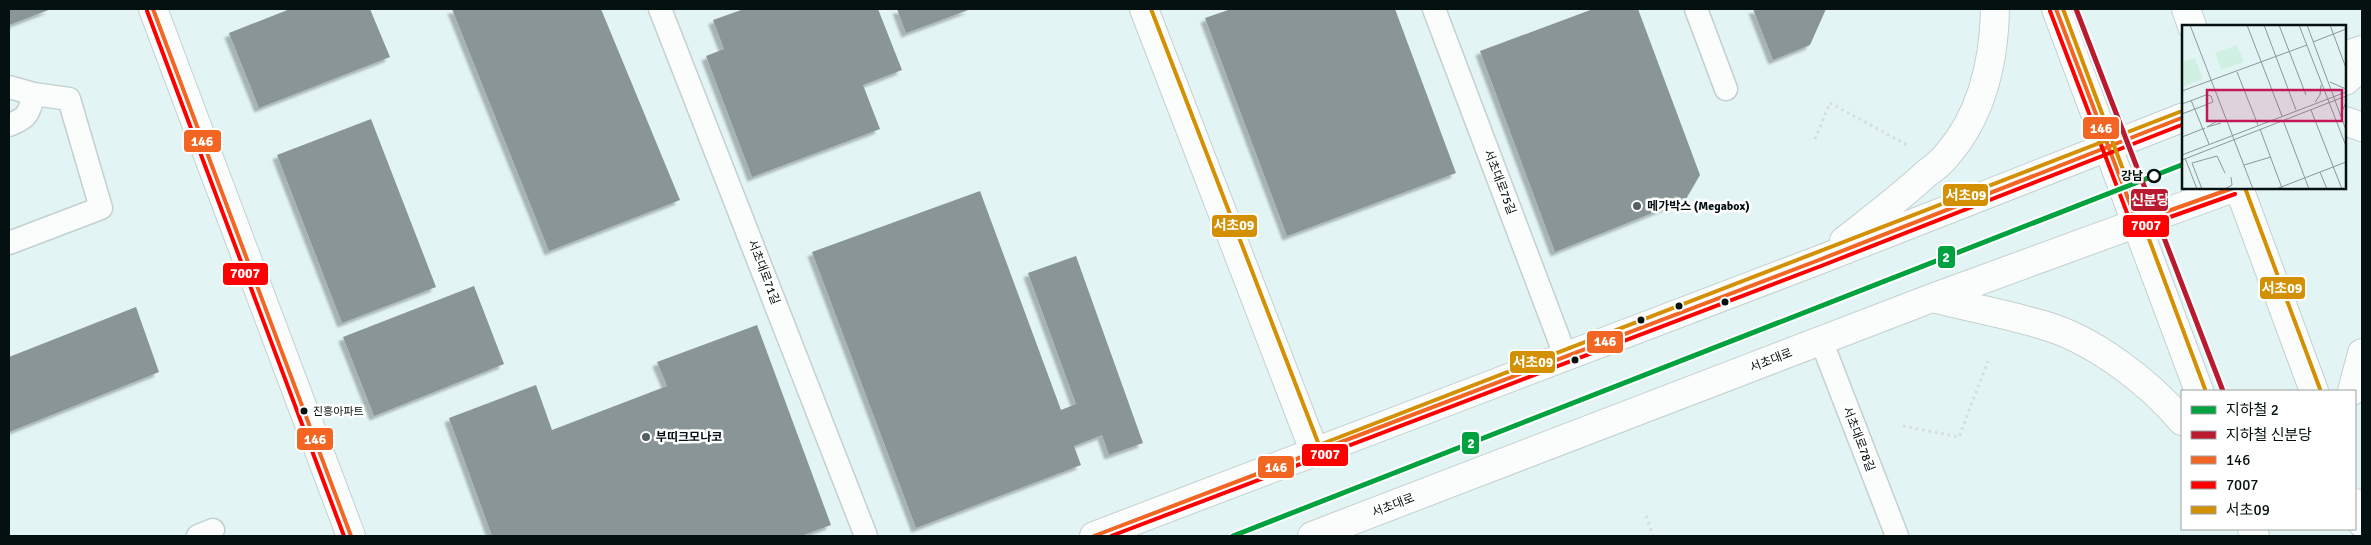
<svg xmlns="http://www.w3.org/2000/svg" width="2371" height="545" viewBox="0 0 2371 545" font-family="Signika,'Noto Sans KR',sans-serif">
	<defs>
		<filter id="shadow"><feDropShadow dx="-4.5" dy="4.5" stdDeviation="1" flood-color="#0004"/></filter>
	</defs>
	<rect width="100%" height="100%" fill="#e3f4f4"/>
	<path fill="#899597" filter="url(#shadow)" d="M9 9H51L9 25Z
		M290 9H370L390 57 259 108 229 33Z
		M452 9H601L680 200 549 251Z
		M744 9H878L902 70 863 85 880 129 752 177 706 56 724 49 713 20Z
		M897 9H971L906 33Z
		M1231 9H1395L1456 173 1287 236 1205 18Z
		M1593 9H1638L1700 175 1686 199 1674 196 1672 205 1555 252 1480 51Z
		M1753 9H1826L1810 45 1773 60Z
		M371 119 436 287 342 323 277 155Z
		M980 191 1061 410 1076 404 1028 273 1076 256 1143 443 1109 455 1102 435 1074 446 1081 465 916 528 812 252Z
		M474 286 504 364 374 416 343 337Z
		M136 307 159 372 9 432V357Z
		M757 325 831 525 801 536H492L449 418 536 385 552 430 667 386 657 362Z"/>
	<g fill="none" stroke-linecap="round" stroke-linejoin="round">
		<defs>
			<path id="service" d="M660 9 866 536
				M1434 9 1565 355
				M1696 9 1726 89
				M9 87 34 94 69 99 101 208 9 243
				M9 125C28 118 29 113 34 94
				M1821 340 1897 536
				M198 536 213 530"/>
			<path id="minor" d="M1144 9 1315 453"/>
			<path id="tertiary" d="M153 9 351 536"/>
			<path id="primary" d="M2056 9 2199 391
				M2186 9 2192 26
				M2345 56 2362 50
				M2345 81 2353 74 2362 71
				M2345 121 2362 127
				M2239 188 2314 391
				M1844 241C1872 219 1901 197 1927 173 1934 168 1942 162 1947 155 1982 115 1994 60 1995 9
				M1932 298C1968 307 2006 314 2043 325 2093 339 2149 382 2182 421
				M2352 391 2362 353
				M2355 503 2362 523
				M2252 529 2255 536
				M1094 536 1819 260 2184 117
				M1312 536 1932 298 2233 188"/>
		</defs>
		<use href="#service" stroke="#c3d0d1" stroke-width="25"/>
		<use href="#minor" stroke="#c3d0d1" stroke-width="30"/>
		<use href="#tertiary" stroke="#c3d0d1" stroke-width="30"/>
		<use href="#primary" stroke="#c3d0d1" stroke-width="30"/>
		<path stroke="#d7dcdd" stroke-width="3" stroke-dasharray="2.5 4" stroke-linecap="butt" d="M1815 139 1830 103 1909 146
			M1903 426 1959 437 1988 361
			M1646 516 1653 536"/>
		<use href="#service" stroke="#fbfdfd" stroke-width="22"/>
		<use href="#minor" stroke="#fbfdfd" stroke-width="28"/>
		<use href="#tertiary" stroke="#fbfdfd" stroke-width="28"/>
		<use href="#primary" stroke="#fbfdfd" stroke-width="28"/>
		<defs>
			<path id="bus-1" d="M153 9 351 536
				M2056 9 2137 222 2233 188
				M1094 536 1819 260 2184 117"/>
			<path id="bus-2" d="M147 11 344 536
				M2050 11 2132 226 2139 228 2235 194
				M1111 536 1821 266 2184 124"/>
			<path id="bus-3" d="M1151 9 1319 445 2182 111
				M2063 9 2205 389
				M2245 188 2320 389"/>
		</defs>
		<use href="#bus-1" stroke="#fff" stroke-width="8"/>
		<use href="#bus-2" stroke="#fff" stroke-width="8"/>
		<use href="#bus-3" stroke="#fff" stroke-width="8"/>
		<use href="#bus-1" stroke="#f26522" stroke-width="4"/>
		<use href="#bus-2" stroke="#f00" stroke-width="4"/>
		<use href="#bus-3" stroke="#d39002" stroke-width="4"/>
		<defs>
			<path id="metro-1" d="M1233 536 2184 164"/>
			<path id="metro-2" d="M2076 9 2223 391"/>
		</defs>
		<use href="#metro-1" stroke="#fff" stroke-width="9"/>
		<use href="#metro-2" stroke="#fff" stroke-width="9"/>
		<use href="#metro-1" stroke="#00a23f" stroke-width="5"/>
		<use href="#metro-2" stroke="#b81b30" stroke-width="5"/>
	</g>
	<circle fill="#fff" stroke="#051010" stroke-width="2.5" cx="2154" cy="176" r="6"/>
	<g fill="#536060" stroke="#fff" stroke-width="2">
		<circle cx="1637" cy="206" r="5"/>
		<circle cx="646" cy="437" r="5"/>
	</g>
	<g fill="#051010" stroke="#fff" stroke-width="2">
		<circle cx="1725" cy="302" r="4.5"/>
		<circle cx="1679" cy="306" r="4.5"/>
		<circle cx="1641" cy="320" r="4.5"/>
		<circle cx="1575" cy="360" r="4.5"/>
		<circle cx="304" cy="411" r="4.5"/>
	</g>
	<g text-anchor="middle" stroke-width="5" stroke-linejoin="round" paint-order="stroke">
		<g font-size="11" fill="#051010" stroke="#fff" text-anchor="start">
			<text x="313" y="415">진흥아파트</text>
		</g>
		<g font-size="12" font-weight="bold" fill="#051010" stroke="#fff" text-anchor="end">
			<text x="2143" y="180">강남</text>
		</g>
		<g font-size="12" fill="#051010" stroke="#fff">
			<text transform="translate(1500 182) rotate(69)" y="4">서초대로75길</text>
			<text transform="translate(764 272) rotate(69)" y="4">서초대로71길</text>
			<text transform="translate(1771 360) rotate(-21)" y="4">서초대로</text>
			<text transform="translate(1859 439) rotate(69)" y="4">서초대로78길</text>
			<text transform="translate(1393 505) rotate(-21)" y="4">서초대로</text>
		</g>
		<g font-size="12" font-weight="bold" fill="#051010" stroke="#fff" text-anchor="start">
			<text x="1647" y="210">메가박스 (Megabox)</text>
			<text x="656" y="441">부띠크모나코</text>
		</g>
	</g>
	<g transform="translate(2182 25)">
		<rect width="164" height="164" fill="#e3f4f4"/>
		<path d="M55 20 62 37 39 45 33 28ZM13 33 21 54 0 62V37Z" fill="#d1f0e4"/>
		<path fill="none" stroke="#8a9999" stroke-width="1" d="M8 0 71 164M65 0 100 91M82 0 114 85M97 0 124 70M117 0 164 121M125 0 164 105M148 0 164 43M131 17 164 4M55 47 76 100M148 57 164 64M0 66 125 20M9 75 27 119M133 77 138 70 139 60M0 79 24 70 29 71 31 77 0 89M129 85 160 164M158 91 164 77M37 95 25 102 39 98M101 95 127 164M78 104 100 163M0 112 23 103M0 130 164 67M3 133 15 164M0 135 164 71M62 140 89 132M138 147 145 164M20 164 10 138 35 131 43 148M43 164 50 160 49 152M94 164 164 137"/>
		<path fill="#c2185b" fill-opacity="0.15" stroke="#c2185b" stroke-width="2.5" d="M25 65H160V96H25Z"/>
		<rect width="164" height="164" fill="none" stroke="#051010" stroke-width="2.5"/>
	</g>
	<g stroke="#fff" stroke-width="2">
		<rect x="2082" y="116" width="38" height="24" rx="5" fill="#f26522"/>
		<rect x="183" y="129" width="39" height="24" rx="5" fill="#f26522"/>
		<rect x="1942" y="183" width="47" height="24" rx="5" fill="#d39002"/>
		<rect x="2130" y="188" width="39" height="24" rx="5" fill="#b81b30"/>
		<rect x="1211" y="214" width="47" height="24" rx="5" fill="#d39002"/>
		<rect x="2122" y="214" width="48" height="24" rx="5" fill="#f00"/>
		<rect x="1937" y="245" width="19" height="24" rx="5" fill="#00a23f"/>
		<rect x="222" y="262" width="47" height="24" rx="5" fill="#f00"/>
		<rect x="2259" y="276" width="47" height="24" rx="5" fill="#d39002"/>
		<rect x="1586" y="330" width="38" height="24" rx="5" fill="#f26522"/>
		<rect x="1509" y="350" width="47" height="24" rx="5" fill="#d39002"/>
		<rect x="296" y="427" width="38" height="24" rx="5" fill="#f26522"/>
		<rect x="1461" y="431" width="19" height="24" rx="5" fill="#00a23f"/>
		<rect x="1301" y="443" width="48" height="24" rx="5" fill="#f00"/>
		<rect x="1257" y="455" width="38" height="24" rx="5" fill="#f26522"/>
	</g>
	<g font-size="14" text-anchor="middle" font-weight="bold" fill="#fff">
		<text x="2101" y="133">146</text>
		<text x="202" y="146">146</text>
		<text x="1966" y="200">서초09</text>
		<text x="2150" y="205">신분당</text>
		<text x="1234" y="230">서초09</text>
		<text x="2146" y="230">7007</text>
		<text x="1946" y="262">2</text>
		<text x="245" y="278">7007</text>
		<text x="2282" y="293">서초09</text>
		<text x="1605" y="346">146</text>
		<text x="1533" y="367">서초09</text>
		<text x="315" y="444">146</text>
		<text x="1471" y="448">2</text>
		<text x="1325" y="459">7007</text>
		<text x="1276" y="472">146</text>
	</g>
	<rect width="2371" height="545" fill="none" stroke="#051010" stroke-width="20"/>
	<rect x="2181" y="390" width="175" height="140" fill="#ffffff" stroke="#9b9f9f"/>
	<rect x="2191" y="406" width="25" height="8" fill="#00a23f" stroke="#9b9f9f"/>
	<text x="2226" y="415" font-size="15" fill="#051010">지하철 2</text>
	<rect x="2191" y="431" width="25" height="8" fill="#b81b30" stroke="#9b9f9f"/>
	<text x="2226" y="440" font-size="15" fill="#051010">지하철 신분당</text>
	<rect x="2191" y="456" width="25" height="8" fill="#f26522" stroke="#9b9f9f"/>
	<text x="2226" y="465" font-size="15" fill="#051010">146</text>
	<rect x="2191" y="481" width="25" height="8" fill="#ff0000" stroke="#9b9f9f"/>
	<text x="2226" y="490" font-size="15" fill="#051010">7007</text>
	<rect x="2191" y="506" width="25" height="8" fill="#d39002" stroke="#9b9f9f"/>
	<text x="2226" y="515" font-size="15" fill="#051010">서초09</text>
</svg>
